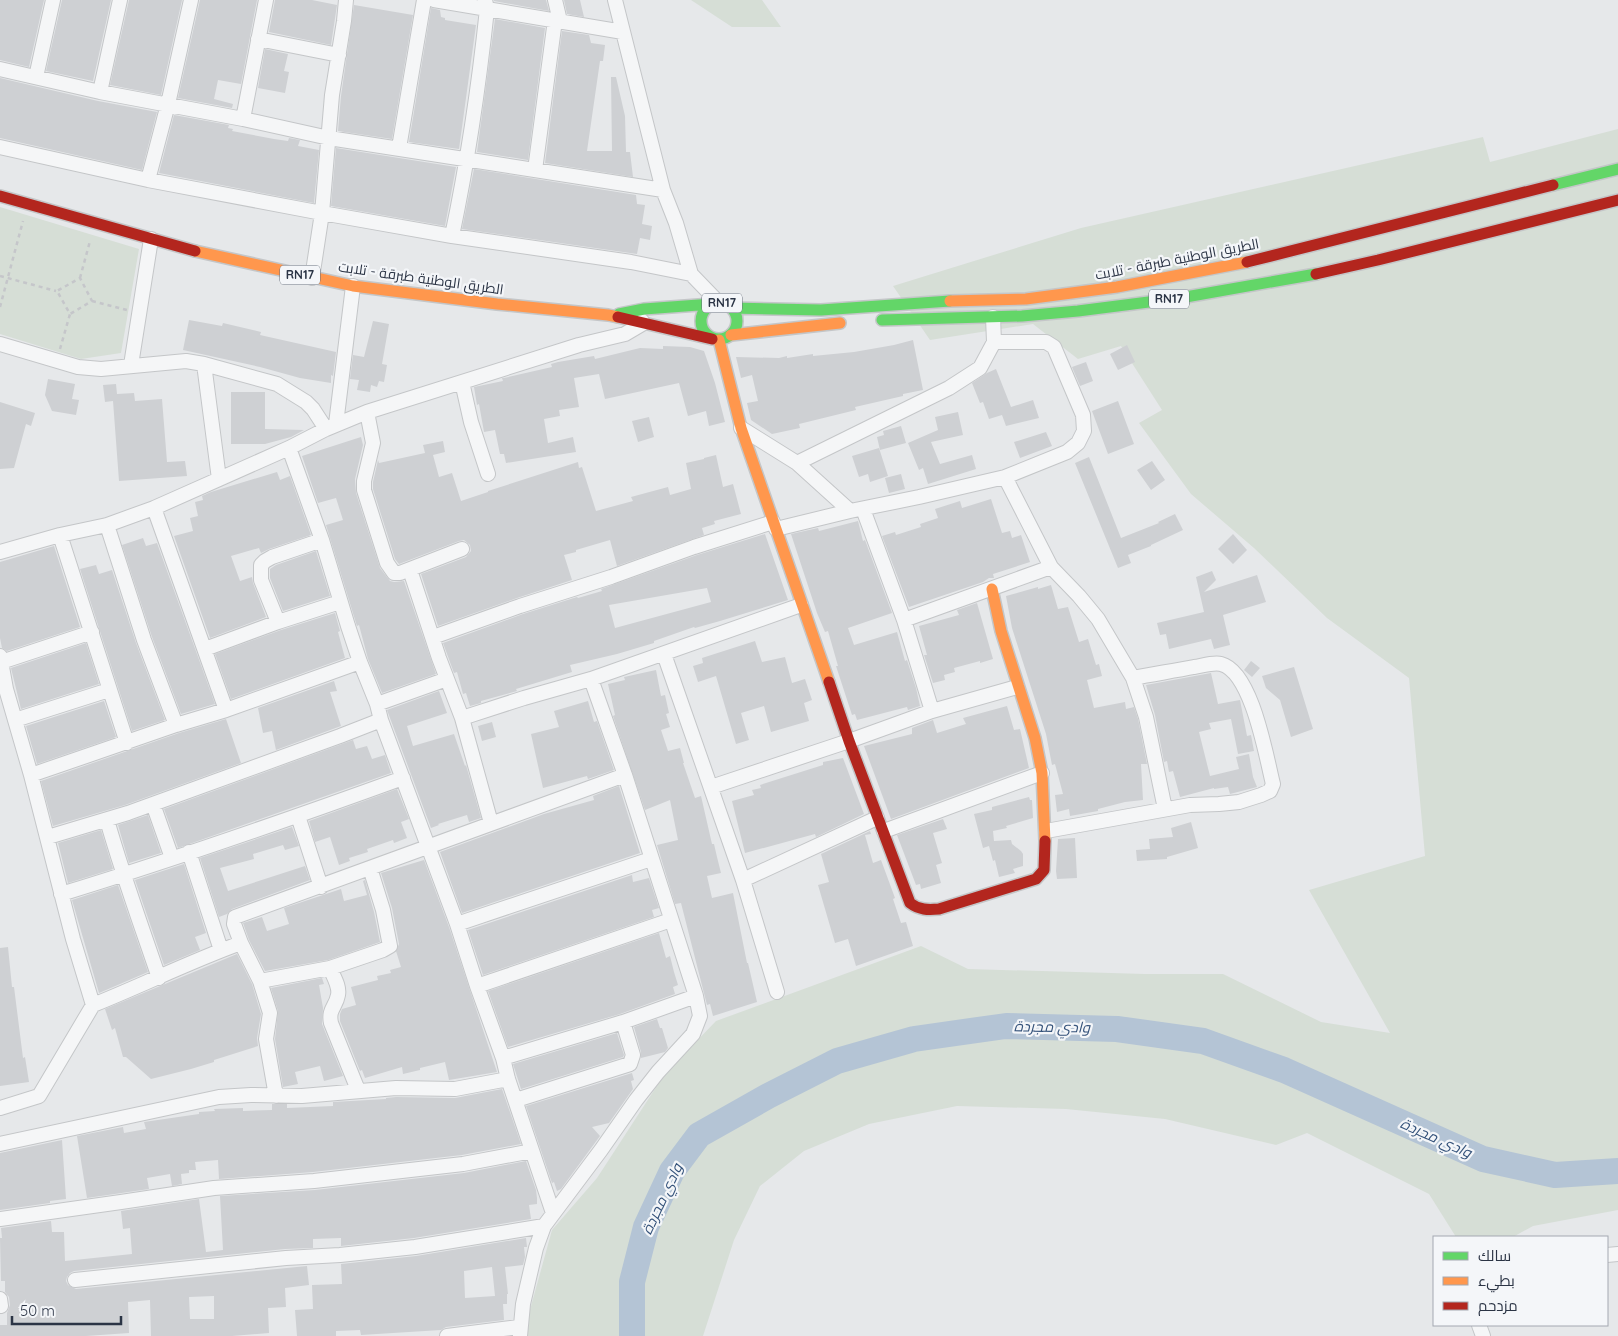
<svg xmlns="http://www.w3.org/2000/svg" width="1618" height="1336" viewBox="0 0 1618 1336" font-family="Quicksand,Cairo,sans-serif">
	<rect width="100%" height="100%" fill="#e6e8ea"/>
	<path fill="#d6ded6" d="M691 0H762L781 27H732Z
		M1618 129V1210L1533 1226 1513 1237H1456L1429 1194 1307 1133 1276 1145 1165 1119 1066 1109 957 1106 869 1124 804 1151 760 1186 734 1240 703 1336H526L525 1328 552 1230 597 1178 664 1075 716 1021 921 946 968 969 1145 974H1223L1321 1022 1390 1033 1309 890 1425 856 1409 678 1327 618 1254 548 1191 494 1139 423 1162 410 1121 346 1078 359 1033 324 930 340 893 286 1081 228 1483 137 1490 162Z
		M0 207 139 249 121 353 81 359 0 334Z"/>
	<g fill="none" stroke-linecap="round" stroke-linejoin="round">
		<path stroke="#b4c4d5" stroke-width="26" d="M632 1336V1282L646 1227 672 1171 699 1135 768 1096 837 1061 914 1039 1006 1026 1117 1029 1203 1041 1284 1070 1483 1159 1555 1175 1618 1171"/>
	</g>
	<path fill="#ced0d3" fill-rule="evenodd" d="M0 0H44L29 67 0 60Z
		M62 0H111L93 81 46 71Z
		M129 0H182L161 95 110 85Z
		M200 0H257L241 84 218 80 214 99 233 104 232 108 178 98Z
		M275 0H312L337 5 331 45 269 32Z
		M494 0H546L549 11 494 1Z
		M564 0H580L584 17 567 14Z
		M354 5 413 15 392 139 338 131 341 96Z
		M431 8 440 10 441 17 445 18V20L476 25 459 149 409 142Z
		M495 19 545 28 528 160 477 152Z
		M562 31 589 35 591 43 605 45 603 61H600L587 151H612L611 77H616L625 116 626 152H630L633 177 545 163Z
		M265 49 288 54 284 71 289 72 285 93 258 88Z
		M0 78 98 101 157 112 142 170 0 138Z
		M174 115 229 125 228 128 233 129 232 131 274 139 288 141 289 138 300 140 298 146 319 150 314 203 159 173Z
		M336 148 456 167 445 226 331 206Z
		M474 169 636 195 637 204 645 205 642 224 652 226 650 240 640 238 637 254 462 229Z
		M189 320 222 326 223 323 261 332 260 335 336 352 333 376 331 375V383L300 378 260 367 183 350Z
		M373 321 389 324 382 364 387 365 384 382 379 381 377 387 371 385 370 392 357 390 359 380 350 379 353 355 364 357Z
		M913 340 923 390 903 394V396L855 407 856 410 799 424 800 428 772 434 751 420 747 403 758 401 752 375 741 378 736 357 779 358 787 356V358L813 354V356L854 352 894 345Z
		M1127 345 1135 362 1118 370 1110 354Z
		M663 346 690 347 704 351 715 383 725 422 709 426 706 411 688 416 679 383 605 399 599 374 574 378 579 407 559 410 560 416 544 419 548 443 573 437 576 452 506 463 504 454H500L495 430 484 432 479 404 477 405 474 387 503 381 502 378H504L552 367 551 364 558 362 594 356 595 359 640 348 663 349Z
		M1086 362 1093 381 1080 386 1072 367Z
		M996 369 1011 407 1033 400 1039 418 1006 426 1002 415 989 419 983 402 980 403 972 383 987 373Z
		M48 379 75 384 72 399 79 400 76 415 52 411 45 395Z
		M116 384 117 394 134 393 135 401 162 399 167 462 185 461 187 476 119 481 113 401 105 402 103 385Z
		M231 392H265V429L304 430 291 437 265 444H231Z
		M1118 401 1134 444 1108 454 1092 411Z
		M0 402 35 413 31 426 26 424 14 468 0 469Z
		M958 412 963 435 931 442 940 464 972 455 976 469 928 484 923 468 919 470 908 443 938 430 935 417Z
		M649 417 654 437 638 442 632 421Z
		M901 426 906 443 880 450 877 437 884 435 883 431Z
		M1046 432 1052 446 1020 458 1014 442Z
		M361 437 363 445 355 479 356 493 380 568 390 581 394 582 404 581 436 674 382 693 368 659 359 625 357 626 356 623 326 525 343 520 336 498 318 503 302 456Z
		M443 441 445 452 433 455 439 477 452 473 461 501 488 492V491L578 462 579 468 582 467 596 511 633 501 631 497 668 487 670 495 691 489 686 463 704 459V458L716 455 723 487 733 484 741 514 714 521 715 524 702 528 704 535 617 566 610 540 576 550V552L564 555 572 580 517 598 438 626 421 574 466 557 471 551 470 545 464 540 459 541 399 564 395 559 373 489V482L378 460 379 463 425 453 423 445Z
		M879 448 888 476 870 482 868 474 859 477 852 456Z
		M1089 457 1121 538 1159 523 1158 522 1175 514 1183 530 1151 545V546L1128 555 1131 563 1118 568 1075 463Z
		M1152 461 1165 480 1151 490 1137 470Z
		M277 472 280 480 290 476 311 535 269 549 261 553 259 548 231 556 240 581 252 577 253 583 266 617 210 638 174 536 193 531 190 518 198 516 195 502 203 500 202 496 211 492Z
		M901 474 905 489 889 493 885 478Z
		M991 499 1002 533 1010 531 1012 538 1021 535 1030 562 993 574 994 578H989L983 582 909 607 882 536 895 532 896 535 921 527 920 524 938 518 935 509 960 501 962 508Z
		M858 521 863 541 865 540 892 613 848 628 854 645 897 632 905 661 907 660 916 688 920 706 908 710 907 707 857 720 855 714 852 715 836 666H838L828 631 825 632 817 613 791 534 818 528 819 531Z
		M765 534 788 600 720 621 695 628 694 627 654 641V643L617 654 570 665 572 672 516 689 517 691 481 701V703L470 706 466 693 463 694 457 672 454 673 443 643 523 614 577 597 578 598 602 591 601 589 697 555ZM707 588 711 602 615 628 609 605Z
		M1233 534 1247 550 1233 564 1218 549Z
		M143 538 146 546 157 543 215 704 181 714 152 637 122 545Z
		M54 546 80 627 7 651 2 648 0 638V562Z
		M316 551 330 596 283 611 270 578V569L276 565Z
		M96 565 99 574 112 570 136 643 165 720 132 731 80 569Z
		M1212 571 1216 580 1204 592 1257 575 1266 602 1223 615 1230 645 1214 649 1211 639 1169 649 1166 634 1160 635 1157 623 1204 612 1196 577Z
		M1051 585 1058 609 1068 607 1079 642 1088 639 1096 665 1099 664 1102 676 1087 680 1094 708 1125 702 1126 709 1134 707 1138 719 1147 764H1141L1143 800 1125 802 1098 809V811L1070 816 1069 809 1057 812 1055 795 1063 794 1055 764 1052 765 1046 734 1012 628 1006 596 1038 587V589Z
		M977 603 993 659 980 663V661L954 668 955 672 944 675 945 680 933 683 924 655H927L919 626 959 615 957 610Z
		M335 613 340 631 338 632 345 658 231 699 215 654 281 630Z
		M755 641 762 662 785 657 792 683 805 679 812 700 804 703 809 721 771 732 764 706 741 713 749 740 736 744 716 676 698 682 693 666 703 663 702 658Z
		M86 643 99 684 21 709 11 668Z
		M1251 661 1260 668 1252 677 1244 670Z
		M1294 667 1313 729 1291 737 1280 700 1266 688 1262 676Z
		M656 670 661 696 665 695 669 713 666 714 670 727 661 730 668 751 680 748 684 763H683L695 798 701 796 712 844H714L717 857 721 873 707 876 712 898 733 893 747 963H748L757 1002 713 1016 710 1004 707 1005 681 903 675 904 657 845 678 840 670 800 645 810 613 716 615 715 608 684 625 680 624 677Z
		M1211 673 1218 704 1240 700 1247 736 1251 735 1254 751 1238 754 1231 719 1209 723 1211 729 1199 732 1210 776 1239 769 1236 757 1249 754 1253 777 1257 787 1230 794 1228 787 1214 789V788L1180 797 1173 771 1169 772 1167 761 1164 762 1155 715 1146 685Z
		M334 681 337 691 330 692 341 726 276 750 272 731 263 733 258 708Z
		M439 691 447 713 407 726 413 746 454 734 465 766 466 765 481 818 469 822 467 815 438 824 439 825 431 828 387 710Z
		M104 701 116 737 37 764 26 726Z
		M588 701 594 722 597 721 614 770 588 779 587 776 543 788 531 734 559 727 554 711Z
		M1007 706 1014 730 1020 729 1029 768 891 819 864 746 912 734V728L933 720 937 733 966 724 963 718Z
		M226 719 241 763 125 805 53 826 41 781 179 733Z
		M492 722 496 737 482 741 478 726Z
		M353 740 356 749 367 746 372 759 385 755 391 773 178 848 164 809Z
		M843 758 864 814 816 837 815 834 745 853 732 801 754 795 752 790 761 788 760 785 823 765V762Z
		M619 786 640 853 462 913 440 852 544 814 594 800 593 796Z
		M397 789 409 819 401 822 407 838 394 843 393 840 367 849 368 852 349 858 350 861 339 865 330 837 315 842 309 821Z
		M1029 797 1030 800H1032L1033 818 1006 826 1007 828 993 831 994 841 1011 840 1012 844 1021 851 1023 854V866L1013 869 1015 873 999 877 995 860 993 861 989 846 983 848 974 814 992 810V807Z
		M148 815 161 853 129 863 118 825Z
		M943 819 947 829 933 833 942 863 936 865 941 883 921 889 920 884 916 885 897 835Z
		M1191 822 1198 848 1167 857V859L1137 861 1136 850 1150 849 1149 839 1173 837 1171 828Z
		M292 827 299 846 285 850 283 845 253 854 254 859 220 868 228 891 305 866 310 880 232 909 227 914 219 917 200 858Z
		M101 830 113 869 68 883 58 843Z
		M870 831 871 834 865 835 873 863 881 860 895 898 893 899 901 923 906 922 913 946 856 966 848 939 835 943 830 926 818 885 829 882 821 854Z
		M1075 838 1077 878 1057 879 1056 871 1058 839Z
		M424 860 449 927 497 1072 449 1080 445 1062 420 1068V1070L403 1074 402 1067 365 1078 362 1070 360 1071 340 1021V1014L342 1009 356 1005 351 987 378 980 377 976 391 973 390 970 401 967 396 951 399 944 392 908 381 873Z
		M184 864 206 933 195 937 200 950 164 965 135 880Z
		M632 875 633 882 649 878 659 908 652 910 654 917 483 975 468 930Z
		M365 880 374 912 380 942 328 960 265 971 249 940 243 923 262 917 267 931 289 924 284 908 341 889 344 901 367 895 363 881Z
		M118 885 148 972 99 993 72 900Z
		M659 933 666 958 670 956 674 972 678 985 673 987 675 994 620 1014 508 1047 488 991Z
		M8 947 12 987H14L23 1058 25 1057 29 1082 0 1086V948Z
		M237 954 252 984 261 1014 257 1038 258 1046 214 1060V1062L191 1069 151 1079 126 1057H123L115 1028 112 1030 105 1009Z
		M322 978 324 984 319 985 323 1008 322 1024 343 1076 324 1081 320 1066 295 1072 298 1084 283 1087 275 1039 278 1011 271 988Z
		M657 1019 660 1028H662L668 1048 665 1052 641 1058V1052L634 1027Z
		M617 1033 624 1055 623 1057 521 1089 513 1064Z
		M632 1073 634 1080 631 1081 633 1089 609 1123 592 1127 600 1136 561 1189 557 1191 554 1182 552 1183 526 1106Z
		M502 1089 521 1144 462 1155 313 1172 219 1179 218 1160 195 1162 196 1170H189V1173L181 1174 182 1184 172 1186 170 1174 147 1178 149 1189 87 1198 77 1136 123 1127 124 1133 146 1129 144 1122 199 1114V1112L215 1111 214 1109 243 1108V1111L272 1110V1104H287V1108L333 1106V1102L386 1099V1098L396 1097 455 1098Z
		M62 1140 66 1199 50 1201V1203L0 1210V1153Z
		M526 1161 536 1190 537 1198V1204L529 1205 531 1219 414 1238 341 1246V1238L313 1239V1248L285 1249 74 1271 70 1273 67 1277 66 1281 68 1285 76 1289 307 1266 309 1285 285 1288 286 1307 268 1308 269 1333 232 1336H151L150 1300 128 1302 129 1333 86 1336H0V1325H7V1313L10 1305 9 1297 5 1292V1281H1L0 1238H2L1 1228 51 1221 52 1232H64L65 1261 132 1254 130 1228 123 1229 121 1211 199 1199 206 1252 223 1250 220 1196 315 1190 464 1173ZM214 1296V1319H190L189 1297Z
		M526 1238 527 1247H524L525 1257 523 1265 505 1267 508 1294H507V1304H503L504 1320 446 1327 441 1330 361 1335 360 1330 336 1331V1336H297L295 1310 313 1309 312 1285 342 1284 341 1264 416 1256ZM492 1267 495 1296 465 1298 464 1271Z"/>
	<g fill="none" stroke-linecap="round" stroke-linejoin="round">
		<defs>
			<path id="street" d="M434 0 623 32
				M555 0 560 21
				M615 0 663 190 676 223 691 274 719 303
				M258 39 339 55
				M0 69 100 92 243 119 329 138 663 190
				M36 77 53 0
				M100 92 120 0
				M243 119 266 0
				M0 147 148 180 322 213 452 236 631 262 691 274
				M399 148 424 0
				M535 170 555 20
				M148 180 168 104 191 0
				M452 236C468 160 479 85 487 9L485 0
				M312 278 322 213 332 95 344 21 346 0
				M0 344 78 367 101 369 186 361 204 364 277 384 306 402 313 409 326 429
				M204 364 219 479
				M131 365 151 239
				M462 382 471 422 488 474
				M367 412 373 443 364 481V490L387 563 394 573H400L462 549
				M336 424 353 286
				M741 428 797 463 850 511
				M289 448 322 540 348 626 360 662 377 704 381 720 457 924 477 986 503 1058 508 1079 553 1213
				M797 463 949 388 980 368 994 342 993 317
				M1005 477 1051 567 1079 596 1098 619 1133 678 1146 717 1165 809
				M154 508 226 710
				M863 509 904 620 932 711
				M107 525 144 640 176 725
				M776 529 850 511 919 497 1005 477 1067 452 1078 443 1084 431 1083 415 1054 347 1046 342H994
				M60 535 127 743
				M0 552 60 535 107 525 154 508 289 448 326 429 367 412 579 345 625 334 642 324V321
				M410 570 439 658 462 718 491 823
				M904 620 1051 567
				M278 622 261 580V565L265 561 272 557 322 540
				M433 637 520 606 611 577 694 547 773 522
				M205 649 278 622 340 602
				M664 654 743 880 777 992
				M0 656 6 689 31 775 73 939 93 1005 39 1096 0 1108
				M1 662 92 632
				M377 704 447 679
				M462 718 524 698 591 679 801 605
				M15 720 109 690
				M31 775 176 725 226 710 360 662
				M711 787 849 741 932 711 1017 687
				M153 804 172 858
				M298 816 321 887
				M107 820C122 873 141 925 159 978
				M884 831 1042 773
				M1046 831 1190 805 1219 804 1239 802 1261 795 1270 791 1273 784C1266 756 1252 672 1221 664 1213 662 1202 666 1194 667 1174 671 1153 674 1133 678
				M48 837 128 813 340 736 381 720
				M189 852 221 950
				M743 880 877 818
				M61 894C176 859 290 819 403 778
				M457 924 651 859
				M330 968C333 976 340 986 338 995 336 1007 328 1009 331 1023L358 1090
				M260 981 330 968 383 950 390 946 383 910 370 868
				M477 986 671 920
				M93 1005C143 985 191 961 241 943
				M503 1058 623 1022 696 996
				M276 1096 266 1039 270 1013 260 981 241 943 234 924 235 917 625 775
				M516 1100 630 1064 633 1055 623 1022
				M0 1144 219 1097 251 1095 302 1096 396 1088 455 1089 508 1079
				M0 1219 121 1202 214 1188 314 1181 463 1164 532 1151
				M1607 1255 1618 1254
				M75 1280 286 1258 340 1255 415 1247 544 1226
				M0 1299 1 1306
				M1479 1325 1483 1336
				M447 1336 519 1327
				M520 1336 523 1304 536 1248 544 1226 601 1150 636 1100 658 1072 693 1034 700 1016 696 996 625 775 591 679"/>
			<path id="fast" d="M1553 185 1618 169
				M701 321a18 18 0 1 1 36 0a18 18 0 1 1-36 0Z
				M731 308 821 310 950 301
				M619 314 644 309 712 304
				M882 320 1022 316 1078 311 1180 298 1316 274"/>
			<path id="slow" d="M195 251 353 286 497 304 608 315 618 317
				M950 301 1026 299 1117 287 1247 262
				M731 335 840 323
				M719 340 741 428 829 682
				M992 589 1001 631 1035 738 1042 773 1045 841"/>
			<path id="jam" d="M0 196 195 251
				M1247 262 1553 185
				M1316 274 1378 260 1618 200
				M618 317 712 339
				M829 682 849 741 910 903C919 910 928 910 939 909L1036 879 1044 870 1045 841"/>
		</defs>
		<use href="#street" stroke="#c4c6c8" stroke-width="16"/>
		<use href="#fast" stroke="#c4c6c8" stroke-width="14"/>
		<use href="#slow" stroke="#c4c6c8" stroke-width="14"/>
		<use href="#jam" stroke="#c4c6c8" stroke-width="14"/>
		<path stroke="#c5c6ca" stroke-width="2.5" stroke-dasharray="4 4" stroke-linecap="butt" d="M0 276 56 291
			M80 278 90 241
			M92 301 127 310
			M0 307 23 221
			M60 349 70 314 57 291 80 278 92 301 70 314"/>
		<use href="#street" stroke="#f5f6f7" stroke-width="14"/>
		<use href="#fast" stroke="#63d668" stroke-width="11"/>
		<use href="#slow" stroke="#ff974d" stroke-width="11"/>
		<use href="#jam" stroke="#b3261e" stroke-width="11"/>
	</g>
	<g text-anchor="middle" stroke-width="4.5" stroke-linejoin="round" paint-order="stroke">
		<g fill="#f4f6f9" stroke="#676e7b" stroke-width="1">
			<rect x="280" y="265.5" width="40" height="19" rx="4"/>
			<rect x="1149" y="289.5" width="40" height="19" rx="4"/>
			<rect x="702" y="293.5" width="40" height="19" rx="4"/>
		</g>
		<g font-size="12" font-weight="bold" fill="#2b3445">
			<text x="300" y="279">RN17</text>
			<text x="1169" y="303">RN17</text>
			<text x="722" y="307">RN17</text>
		</g>
		<g font-size="14" fill="#2b3445" stroke="#f4f6f9">
			<text transform="translate(1177 259) rotate(-11)" y="5">الطريق الوطنية طبرقة - تلابت</text>
			<text transform="translate(421 278) rotate(8)" y="5">الطريق الوطنية طبرقة - تلابت</text>
		</g>
		<g font-size="15" font-style="italic" fill="#34527a" stroke="#f4f6f9">
			<text transform="translate(1052 1027) rotate(1)" y="5">وادي مجردة</text>
			<text transform="translate(1436 1138) rotate(24)" y="5">وادي مجردة</text>
			<text transform="translate(662 1199) rotate(-65)" y="5">وادي مجردة</text>
		</g>
	</g>
	<rect x="1433" y="1236" width="175" height="90" fill="#f4f6f9" stroke="#a4a8b1"/>
	<rect x="1443" y="1252" width="25" height="8" fill="#63d668" stroke="#a4a8b1"/>
	<text x="1478" y="1261" font-size="15" fill="#2b3445">سالك</text>
	<rect x="1443" y="1277" width="25" height="8" fill="#ff974d" stroke="#a4a8b1"/>
	<text x="1478" y="1286" font-size="15" fill="#2b3445">بطيء</text>
	<rect x="1443" y="1302" width="25" height="8" fill="#b3261e" stroke="#a4a8b1"/>
	<text x="1478" y="1311" font-size="15" fill="#2b3445">مزدحم</text>
	<path d="M12 1316v8h109v-8" fill="none" stroke="#2b3445" stroke-width="2.5"/>
	<text x="20" y="1316" font-size="15" fill="#2b3445" stroke="#f4f6f9" stroke-width="4" paint-order="stroke">50 m</text>
</svg>
